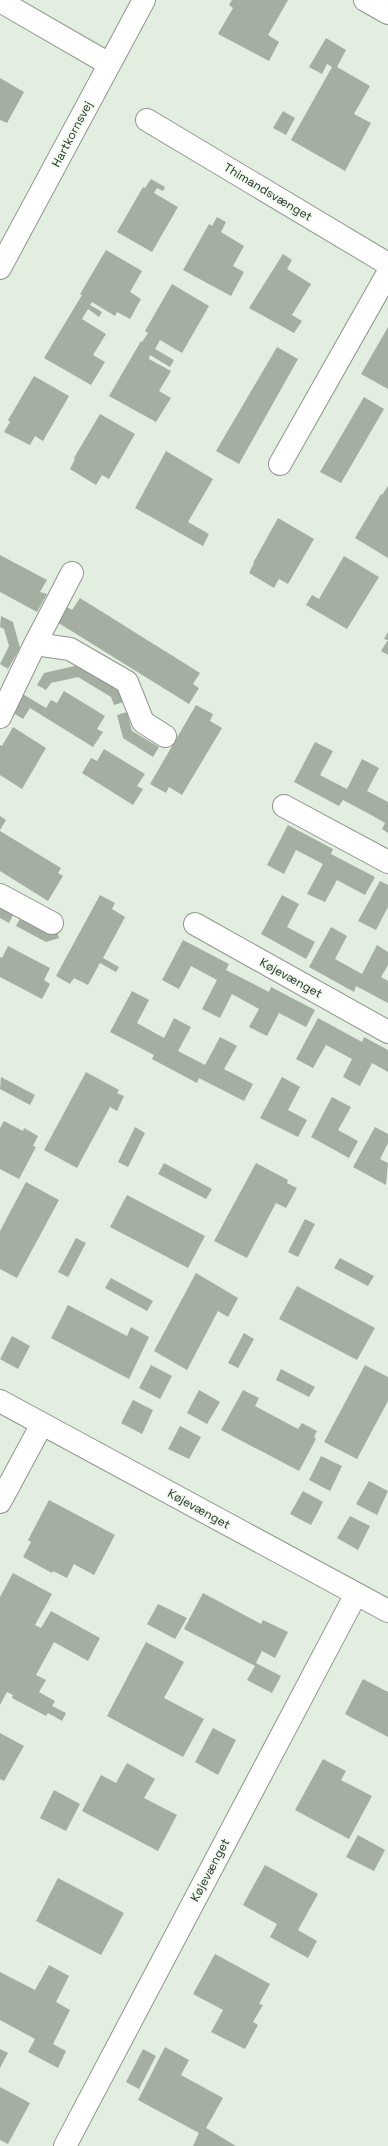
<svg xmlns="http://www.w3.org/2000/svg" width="388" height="2146" viewBox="0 0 388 2146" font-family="'Space Grotesk',sans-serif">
	<rect width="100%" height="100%" fill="#e2eedf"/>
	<path fill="#a4afa2" d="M232 0H288L268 35 279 42 269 61 218 34 233 8 229 5Z
		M326 38 346 50 337 67 370 86 354 114 371 123 345 171 291 140 332 67 327 64 322 74 309 67Z
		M0 78 24 92 7 123 0 120Z
		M283 111 295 118 286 135 273 128Z
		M151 179 165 187 163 191 157 188 154 193 178 207 152 252 117 232 143 187 145 188Z
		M217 217 226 222 221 232 244 246 233 266 244 272 231 296 183 270 209 224 212 226Z
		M106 250 142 271 130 292 141 299 130 319 117 312 115 316 92 302 90 305 102 312 99 317 88 309 82 319 106 334 93 355 105 362 91 385 44 358 82 295 80 294Z
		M283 254 292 260 287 269 311 284 292 315 302 321 294 333 249 308Z
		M172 284 209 306 182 353 160 340 155 349 174 360 170 367 150 355 149 359 171 371 159 391 171 398 156 422 109 396 141 341 142 342 148 333 145 331Z
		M388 327V389L361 374Z
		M277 347 298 359 239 464 216 451Z
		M34 376 69 396 43 441 35 436 30 445 4 432 10 422 8 420Z
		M364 397 384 409 341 483 320 472Z
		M100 414 135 434 109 479 102 475 96 485 70 469 75 459 74 458Z
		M166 451 213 479 188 522 209 534 203 546 135 508Z
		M388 486V558L355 538 381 494 382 495Z
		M278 518 314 539 288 584 279 579 274 588 249 573 254 563H253Z
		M0 555 47 580 40 592 47 594 37 612 0 592Z
		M344 556 379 577 347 629 306 605 312 595 319 599Z
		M80 598 200 673 193 684 199 688 189 704 57 622 67 607 72 610Z
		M1 616 13 622 20 648 8 669 0 664 9 646 4 629 0 627Z
		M388 632V655L381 651 388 640 384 639Z
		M79 665 121 689 124 702 114 705 111 697 78 677 51 683 46 690 37 685 44 673Z
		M64 691 105 716 97 729 103 732 93 747 30 708 23 719 10 711 21 693 46 708 51 700 57 703Z
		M196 705 213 714 210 721 222 728 182 795 169 787 166 793 150 784Z
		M127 712 132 731 159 747 153 757 123 738 117 715Z
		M13 727 46 748 22 789 0 775V745L2 746Z
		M315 742 333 751 320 775 347 789 362 759 379 768 367 791 388 802V833L382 829 385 823 373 816 343 800 339 806 294 782Z
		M104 749 145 774 137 786 143 789 133 805 82 773 91 758 97 761Z
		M0 816 6 820 0 830Z
		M288 825 333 849 331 854 375 877 365 895 337 880 325 902 307 894 323 864 296 850 284 874 267 865Z
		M0 831 61 868 58 873 63 876 48 901 0 871Z
		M380 881 388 885V907L376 930 358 921Z
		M100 895 115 903 112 909 125 917 103 958 119 967 116 972 100 963 88 985 74 978 70 984 56 976Z
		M282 895 299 904 287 927 315 942 306 959 261 934Z
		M0 905 14 913 9 923 0 918Z
		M21 917 56 928 59 938 46 942 18 927 16 926Z
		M331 927 347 936 335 959 362 974 377 945 388 952V965L381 977 388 981V1003L356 986 354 992 309 967Z
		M183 940 229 964 226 970 269 992 271 987 315 1010 306 1027 279 1013 267 1036 249 1027 259 1009 232 994 220 1018 202 1009 217 980 191 966 179 989 162 980Z
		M8 946 50 968 44 980 50 984 42 999 0 977V957L2 958Z
		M132 991 149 1000 137 1023 164 1038 174 1018 191 1027 178 1051 205 1065 220 1037 237 1046 224 1069 253 1084 244 1101 199 1078 197 1083 152 1059 154 1055 110 1032Z
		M318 1018 362 1042 364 1037 388 1050V1072L372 1063 360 1086 343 1077 352 1059 326 1045 313 1068 296 1059Z
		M86 1072 119 1090 117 1093 124 1096 117 1111 110 1107 77 1168 44 1150Z
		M1 1077 35 1095 30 1105 0 1089Z
		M282 1077 300 1087 288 1110 307 1120 298 1137 260 1118Z
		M332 1097 351 1107 338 1130 358 1141 349 1158 311 1137Z
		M4 1121 23 1131 24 1128 38 1136 33 1146 36 1147 19 1179 0 1169V1128Z
		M135 1127 145 1133 128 1167 118 1162Z
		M375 1127 388 1134V1143L380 1159 388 1163 386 1185 353 1167Z
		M164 1163 212 1189 206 1199 158 1174Z
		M256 1163 288 1180 287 1183 297 1188 286 1208 276 1203 247 1258 214 1241Z
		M26 1182 59 1200 17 1278 0 1269V1231Z
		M127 1195 205 1236 188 1268 110 1227Z
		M305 1219 315 1224 298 1257 288 1252Z
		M76 1238 86 1243 68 1277 58 1272Z
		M340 1258 374 1276 368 1286 334 1268Z
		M196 1273 238 1298 228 1317 218 1311 187 1370 154 1351Z
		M111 1278 153 1301 147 1311 105 1288Z
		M297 1286 375 1328 357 1360 279 1319Z
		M68 1305 127 1336 131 1327 149 1337 129 1379 51 1338Z
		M244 1333 254 1339 238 1368 228 1363Z
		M12 1336 30 1346 18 1369 0 1359Z
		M151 1365 172 1376 160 1399 139 1388Z
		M365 1365 388 1377V1401L357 1459 324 1442Z
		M281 1369 315 1387 309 1397 276 1380Z
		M199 1390 220 1402 207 1424 187 1413Z
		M243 1390 259 1398 255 1406 298 1429 302 1423 317 1431 314 1437 316 1439 299 1471 221 1430Z
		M133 1400 153 1410 142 1434 121 1423Z
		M180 1426 201 1437 189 1459 168 1449Z
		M321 1456 342 1466 330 1491 309 1480Z
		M369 1481 388 1491 377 1515 356 1504Z
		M303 1491 323 1502 311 1525 290 1514Z
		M49 1500 115 1535 94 1575 74 1564 67 1578 53 1571 52 1573 23 1557 31 1542 28 1540Z
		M350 1516 370 1526 358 1550 337 1538Z
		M13 1573 52 1594 35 1625 41 1628 51 1611 100 1638 88 1661 54 1642 36 1675 46 1680 39 1692 55 1701 52 1706 66 1713 62 1721 48 1713 46 1716 12 1698 13 1695 7 1692 0 1705V1597Z
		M203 1593 261 1624 263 1620 288 1632 275 1658 262 1651 256 1663 281 1676 272 1693 247 1680 255 1666 184 1629Z
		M158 1604 187 1618 175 1639 147 1624Z
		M146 1642 184 1662 164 1698 204 1719 183 1757 107 1716Z
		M363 1679 388 1692V1737L345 1714Z
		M213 1728 236 1740 218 1775 195 1762Z
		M0 1733 24 1746 4 1781 0 1779Z
		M323 1759 346 1771 341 1780 372 1796 349 1839 295 1810Z
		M127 1763 155 1779 144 1798 177 1815 158 1851 82 1811 101 1775 116 1783Z
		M54 1790 80 1804 66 1831 40 1818Z
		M358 1835 385 1850 374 1871 346 1857Z
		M265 1865 318 1894 298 1930 317 1941 308 1958 270 1937 277 1924 243 1905Z
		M58 1878 124 1913 101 1955 36 1921Z
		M215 1954 270 1984 259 2004 263 2005 253 2022 258 2025 245 2049 211 2032 223 2010 193 1994Z
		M49 1965 69 1976 56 2002 70 2010 53 2044 66 2051 58 2068 28 2052 35 2039 0 2020V1972L35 1990Z
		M165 2047 189 2060 181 2075 223 2098 206 2128 236 2146H193L199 2133 138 2100Z
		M0 2049 8 2053 0 2068Z
		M143 2049 156 2056 139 2089 126 2082Z
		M0 2087 30 2103 8 2144 0 2140Z"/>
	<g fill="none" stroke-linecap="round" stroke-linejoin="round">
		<defs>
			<path id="minor" d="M365 0 388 13
				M0 1 109 64
				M147 120 388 264
				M0 268 144 0
				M280 464 388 273
				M35 644 72 573
				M0 717 35 644 70 649 127 682 143 722 165 736
				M284 806 388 862
				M0 895 52 923
				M195 924 388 1032
				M0 1401 388 1611
				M0 1502 42 1424
				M65 2146 356 1594"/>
		</defs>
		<use href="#minor" stroke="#8d988b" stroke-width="24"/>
		<use href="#minor" stroke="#fff" stroke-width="22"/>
	</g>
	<g text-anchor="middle" stroke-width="3.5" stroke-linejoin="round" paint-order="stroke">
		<g font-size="12" fill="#2a2f29" stroke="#effbed">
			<text transform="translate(72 134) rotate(-62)" y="4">Hartkornsvej</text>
			<text transform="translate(268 192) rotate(31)" y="4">Thimandsvænget</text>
			<text transform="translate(291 978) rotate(29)" y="4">Køjevænget</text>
			<text transform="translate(199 1509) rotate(29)" y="4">Køjevænget</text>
			<text transform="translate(210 1870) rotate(-62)" y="4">Køjevænget</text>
		</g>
	</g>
</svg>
